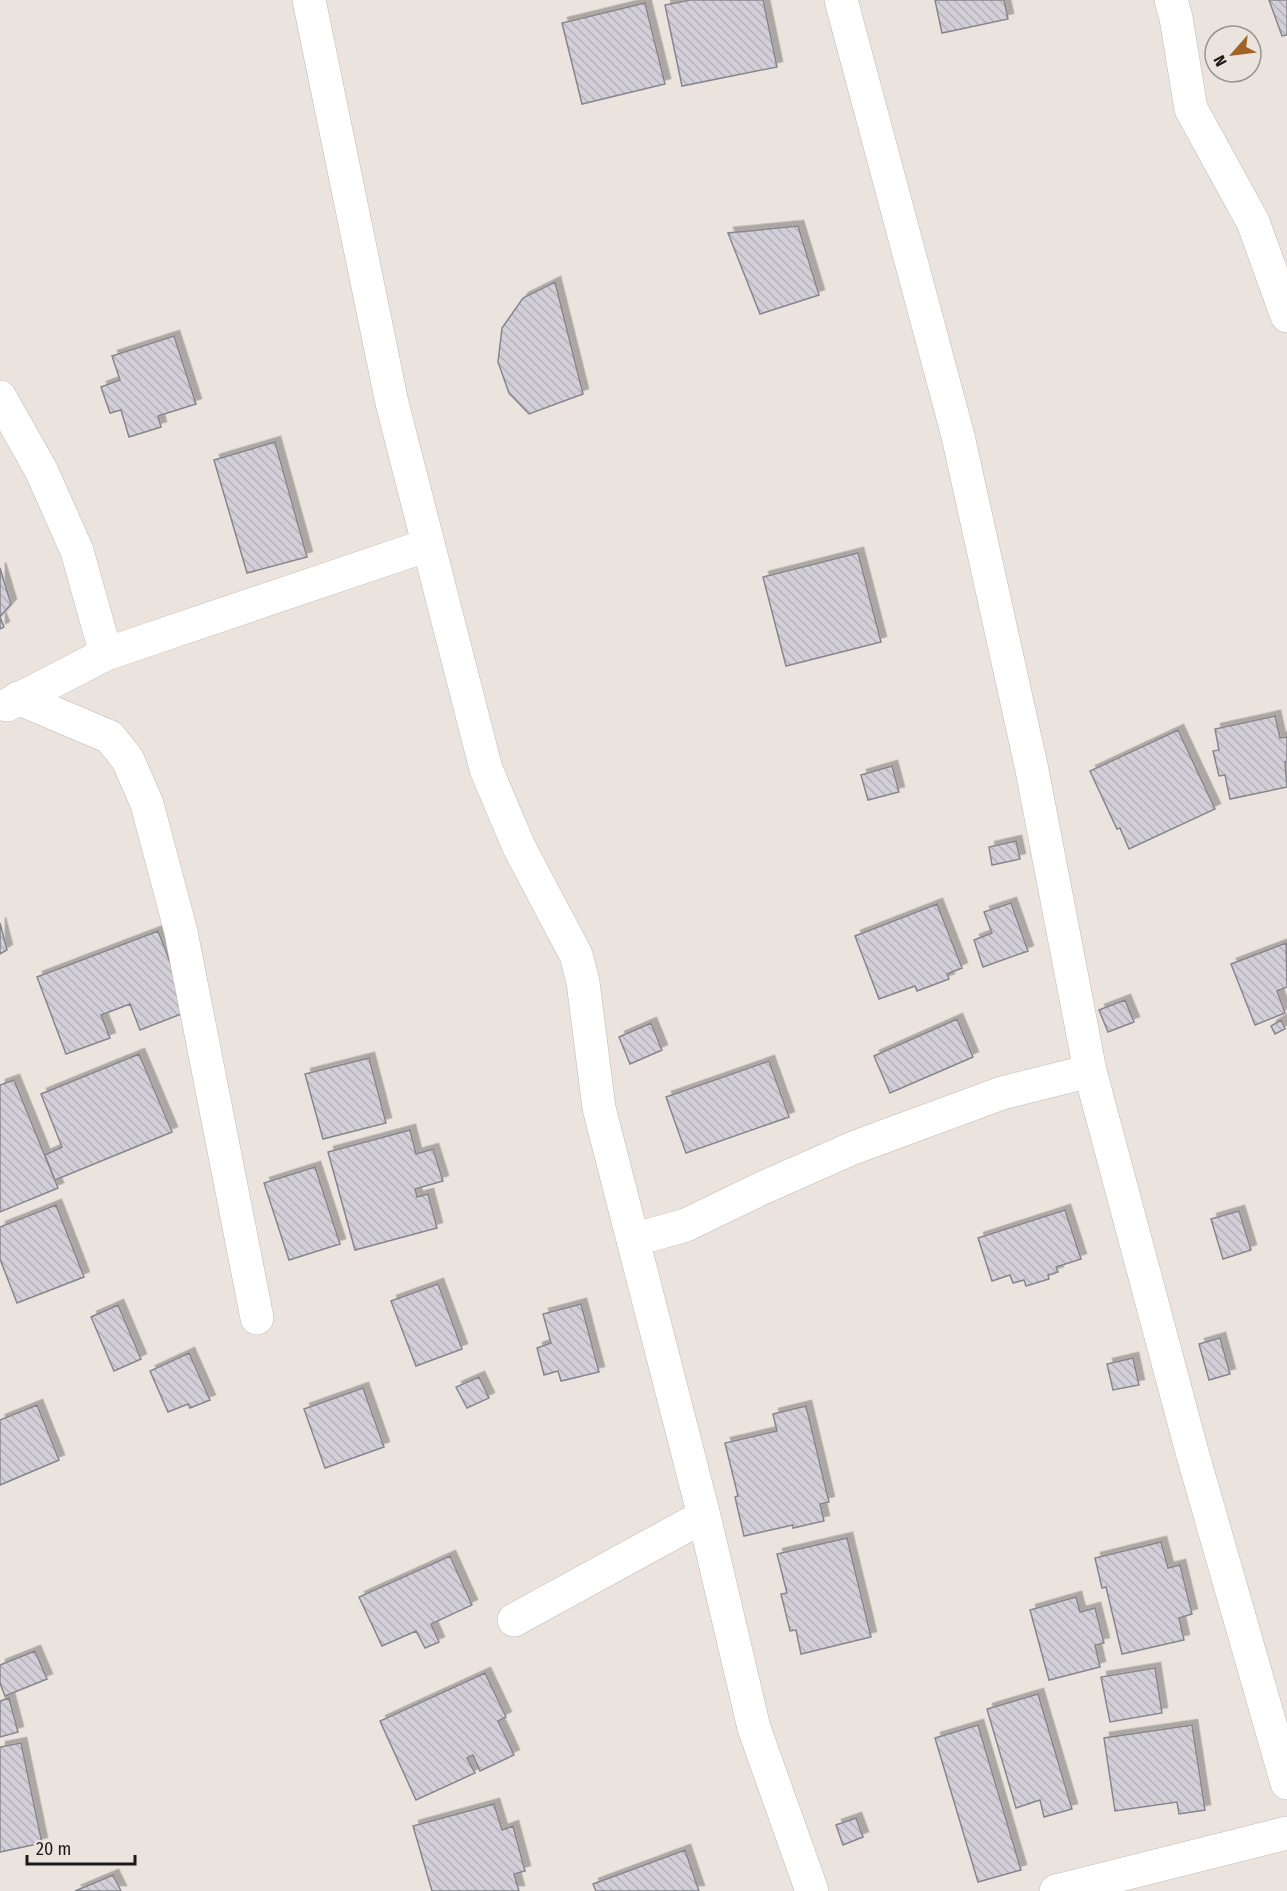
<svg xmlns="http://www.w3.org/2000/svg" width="1287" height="1891" viewBox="0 0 1287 1891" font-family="'Fira Sans Condensed',sans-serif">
	<defs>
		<pattern id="building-back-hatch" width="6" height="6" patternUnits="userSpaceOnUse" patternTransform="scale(1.5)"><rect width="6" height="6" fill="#d2cfd8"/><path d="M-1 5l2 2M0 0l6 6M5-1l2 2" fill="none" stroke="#b4b1b9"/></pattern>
		<filter id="shadow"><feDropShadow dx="5.5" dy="-5.5" stdDeviation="0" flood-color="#0004"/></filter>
	</defs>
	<rect width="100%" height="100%" fill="#ebe4de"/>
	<path fill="url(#building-back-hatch)" stroke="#88868d" stroke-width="1.5" filter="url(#shadow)" d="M690 0H763L777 67 682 86 665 5Z
		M935 0H1004L1008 19 942 33Z
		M1269 0H1287V35L1282 36Z
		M645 3 665 84 582 104 562 23Z
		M798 226 819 295 760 314 728 233Z
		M555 282 583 394 529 414 509 393 498 362 502 328 523 298Z
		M174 336 196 404 158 416 161 427 129 437 121 410 110 413 101 387 120 380 112 356Z
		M275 442 307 557 247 573 214 460Z
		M858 553 881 642 786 666 763 577Z
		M0 568 11 604 0 617 4 627 0 629Z
		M1275 716 1280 738 1287 737V761L1285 762 1287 787 1230 799 1225 775 1219 776 1213 751 1219 750 1215 729Z
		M1178 730 1215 809 1129 849 1120 828 1117 829 1090 771Z
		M892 766 899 792 868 800 861 775Z
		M1016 841 1020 859 992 865 989 847Z
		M1011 903 1028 951 983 967 974 940 992 933 984 912Z
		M937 904 962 968 947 974 949 979 917 991 915 986 879 999 855 936Z
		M0 923 7 950 0 954Z
		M158 931 189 1011 140 1030 130 1004 101 1015 110 1038 66 1054 37 977Z
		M1286 943 1287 987 1277 991 1285 1013 1255 1025 1231 964Z
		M1125 1000 1134 1022 1108 1032 1099 1010Z
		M957 1019 973 1057 890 1093 874 1056Z
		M1281 1020 1285 1029 1275 1034 1271 1026Z
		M651 1023 662 1050 630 1064 619 1037Z
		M139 1054 172 1132 55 1180 45 1155 62 1147 41 1094Z
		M369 1058 386 1123 323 1139 305 1074Z
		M769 1061 789 1117 686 1153 666 1097Z
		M14 1080 58 1188 0 1212V1085Z
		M410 1130 416 1154 433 1149 443 1181 415 1189 417 1197 428 1194 437 1228 355 1250 328 1152Z
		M315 1167 340 1244 289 1260 264 1183Z
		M56 1205 84 1277 17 1303 0 1259V1227Z
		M1065 1210 1081 1259 1056 1267 1058 1272 1048 1275 1049 1279 1026 1286 1024 1280 1013 1283 1010 1275 992 1281 978 1238Z
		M1239 1211 1251 1250 1223 1259 1211 1219Z
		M438 1284 462 1349 416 1366 391 1301Z
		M581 1304 599 1372 561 1381 558 1371 544 1375 537 1348 551 1343 543 1314Z
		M118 1305 141 1359 114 1371 91 1317Z
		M1220 1338 1230 1374 1209 1380 1199 1344Z
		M189 1353 210 1400 190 1408 188 1404 168 1412 150 1371Z
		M1133 1358 1139 1385 1113 1390 1107 1364Z
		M479 1377 489 1398 467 1408 456 1387Z
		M363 1388 384 1447 325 1468 304 1409Z
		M37 1405 59 1460 0 1485V1420Z
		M806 1406 829 1502 820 1504 824 1521 793 1528V1525L744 1536 735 1497 738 1496 725 1443 777 1431 773 1414Z
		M847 1538 871 1637 801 1654 796 1630 790 1631 781 1594 787 1593 777 1554Z
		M1161 1542 1168 1568 1180 1565 1192 1614 1179 1618 1184 1640 1122 1654 1106 1587 1102 1588 1095 1558Z
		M450 1556 472 1605 431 1624 439 1642 425 1648 416 1631 382 1646 359 1597Z
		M1076 1597 1080 1612 1095 1608 1104 1643 1095 1645 1100 1667 1049 1680 1030 1610Z
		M35 1651 47 1679 5 1696 0 1683V1665Z
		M1155 1668 1162 1713 1110 1722 1101 1677Z
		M485 1673 506 1717 498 1721 514 1755 480 1771 473 1755 467 1758 475 1773 416 1800 380 1721Z
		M1038 1694 1072 1809 1044 1817 1040 1800 1016 1808 987 1709Z
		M9 1698 18 1732 0 1737V1701Z
		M978 1725 1021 1870 978 1882 935 1738Z
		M1192 1725 1205 1810 1179 1814 1177 1802 1115 1811 1104 1738Z
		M21 1743 42 1843 0 1852V1747Z
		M494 1804 502 1830 513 1826 525 1871 514 1874 519 1891H432L413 1826Z
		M856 1818 863 1837 843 1845 836 1825Z
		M685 1850 699 1891H596L593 1884Z
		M113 1875 121 1891H75Z"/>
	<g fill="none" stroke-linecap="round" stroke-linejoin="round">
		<defs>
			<path id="minor" d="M309 0 392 403 486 769 519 847 576 955 583 982 599 1108 704 1516 754 1728 812 1891
				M841 0 958 436 1032 770 1090 1071 1192 1452 1287 1783
				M1171 0 1176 18 1191 109 1253 222 1287 316
				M0 397 41 470 77 551 106 654
				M18 698 110 737 128 760 147 804 181 932 257 1318
				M7 705 106 654 428 545
				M633 1240 686 1225 758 1190 853 1148 1002 1093 1090 1071
				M514 1620 704 1516
				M1056 1891 1287 1833"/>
		</defs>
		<use href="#minor" stroke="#c0b8b3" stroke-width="34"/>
		<use href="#minor" stroke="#fff" stroke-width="33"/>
	</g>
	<g transform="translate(1233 54) rotate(242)"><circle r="28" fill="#ebe4de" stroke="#99948f" stroke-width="1.5"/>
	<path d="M0-4.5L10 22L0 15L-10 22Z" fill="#9f6326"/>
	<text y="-9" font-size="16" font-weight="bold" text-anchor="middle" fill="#1d1b19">N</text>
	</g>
	<path d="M27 1855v9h108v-9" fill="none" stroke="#1d1b19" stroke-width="3"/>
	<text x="36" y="1855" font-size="18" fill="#1d1b19" stroke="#ebe4de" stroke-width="4.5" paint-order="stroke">20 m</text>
</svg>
